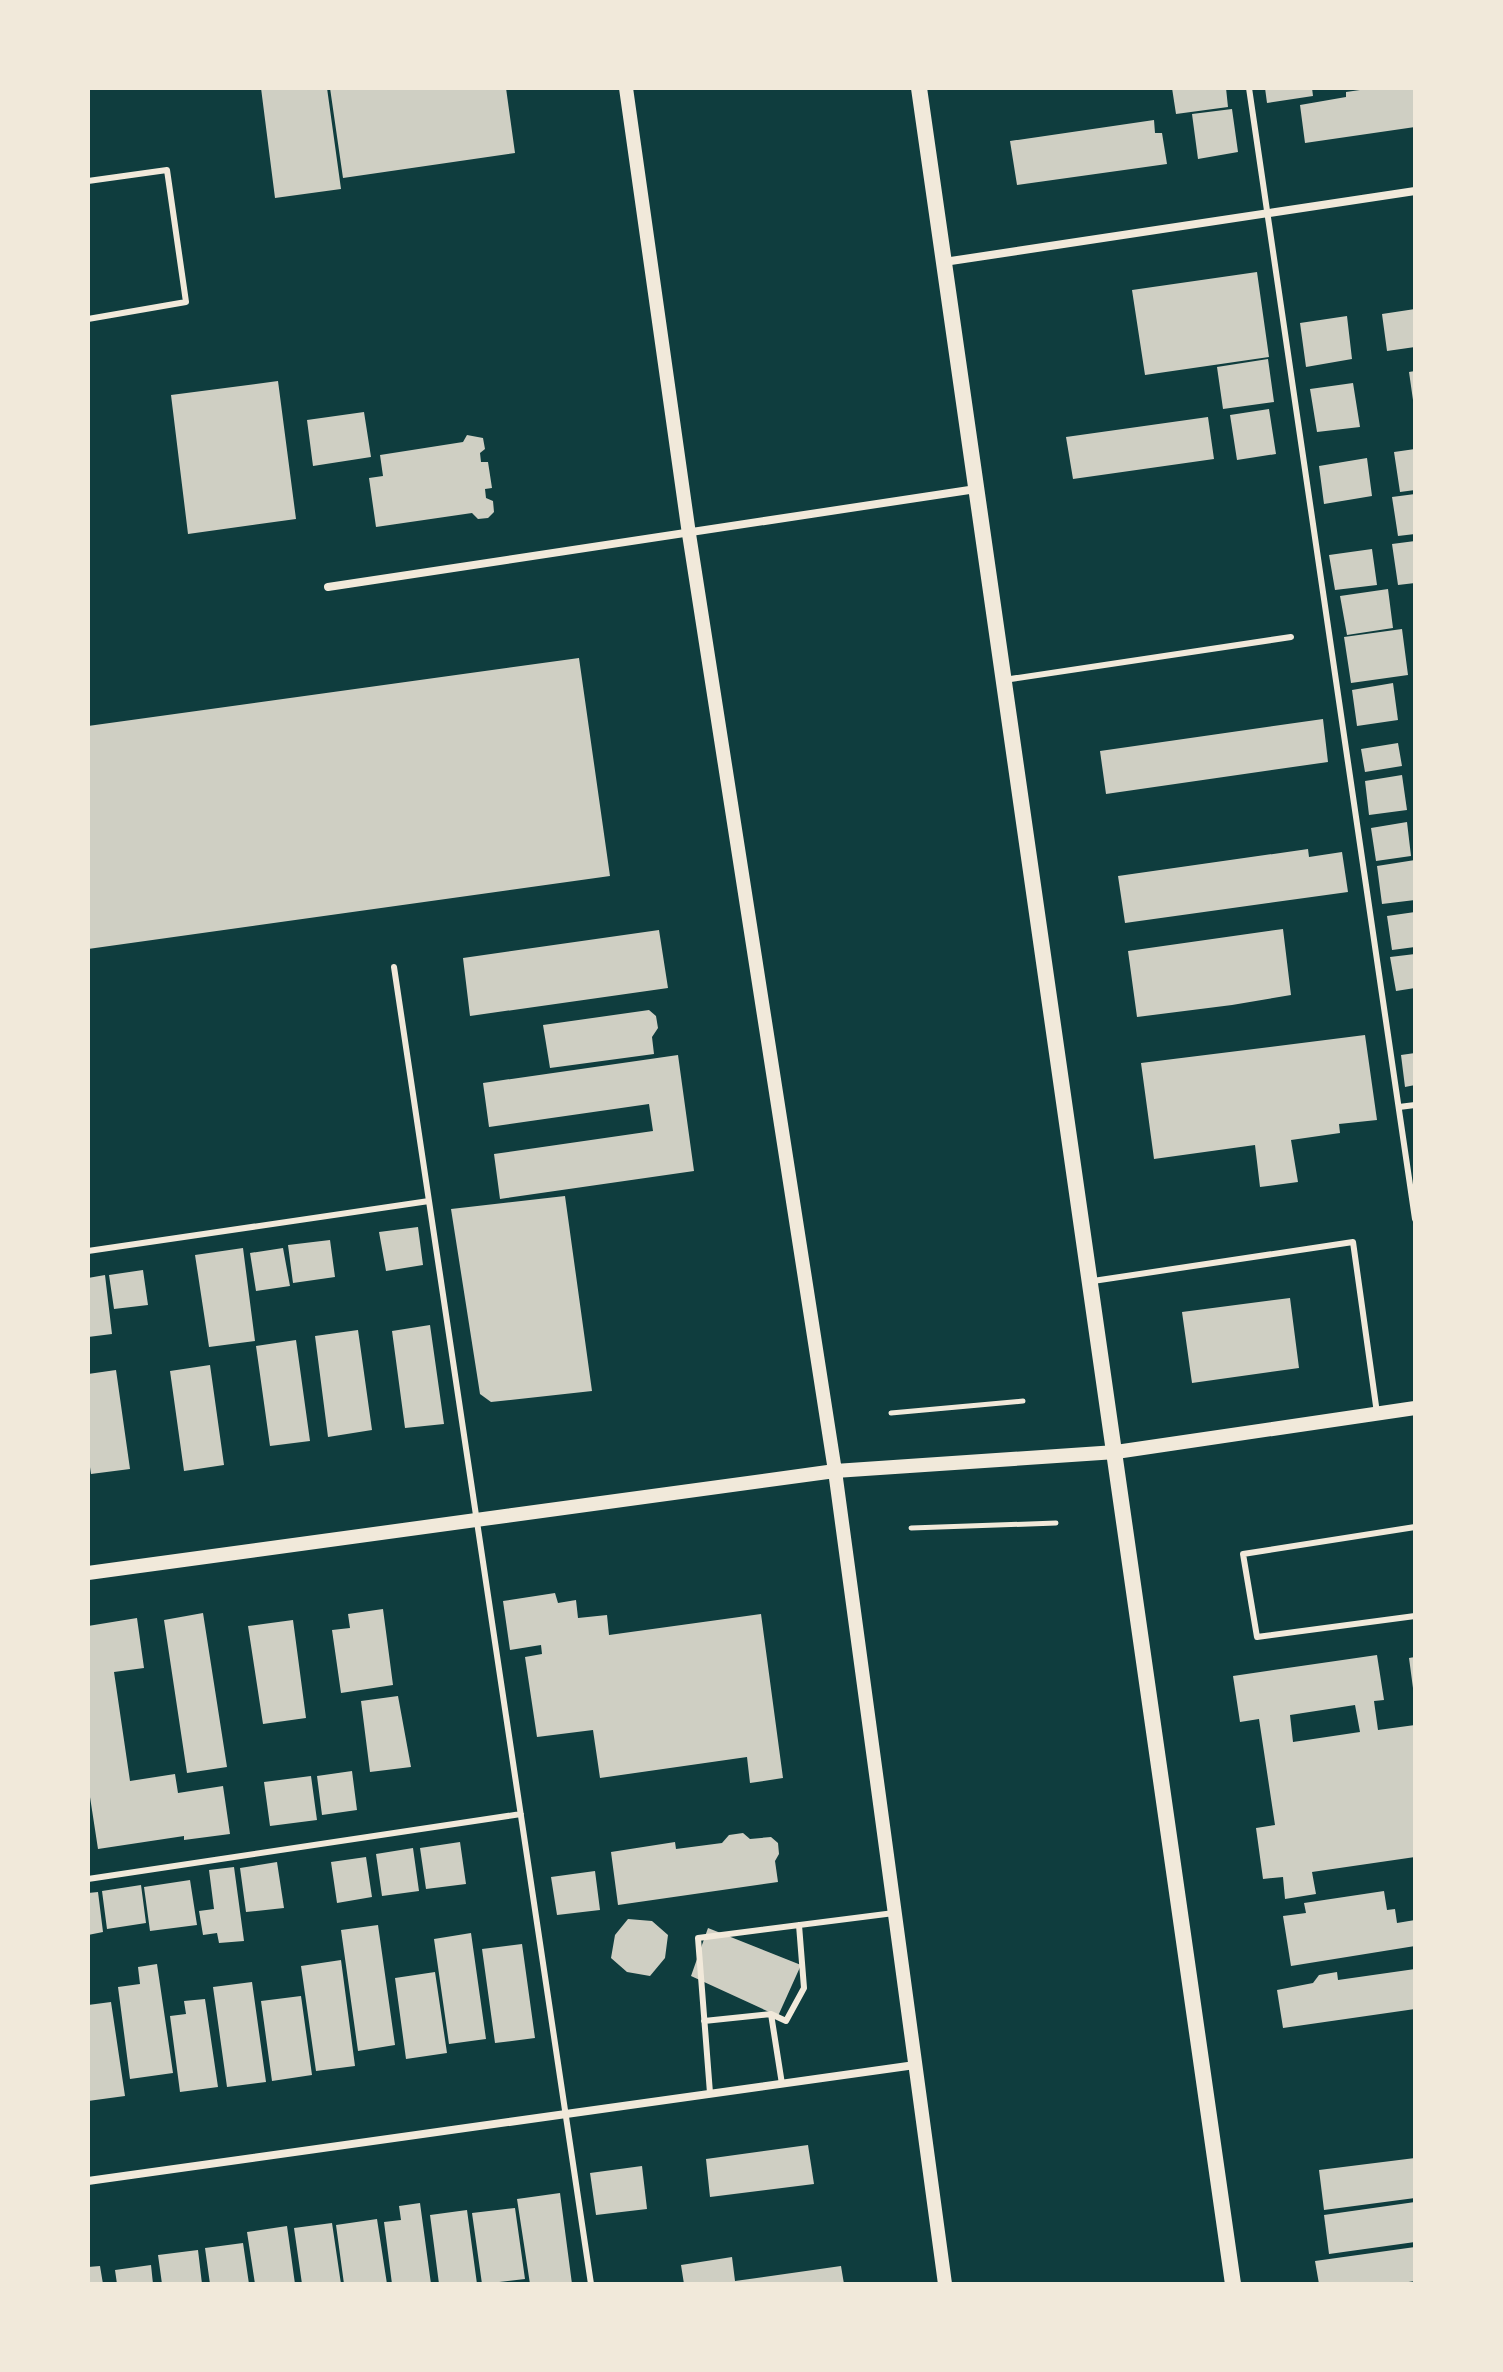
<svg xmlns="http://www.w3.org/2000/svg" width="1503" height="2372" viewBox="0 0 1503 2372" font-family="Raleway,sans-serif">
	<rect width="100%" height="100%" fill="#0f3d3e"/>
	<path fill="#cfcfc3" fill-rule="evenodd" d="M261 88H327L341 189 275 198Z
		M330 88H506L515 153 343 178Z
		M1172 88H1226L1228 107 1176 114Z
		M1265 88H1312L1313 96 1267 103Z
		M1374 88H1415V127L1305 143 1300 105 1346 97V92Z
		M1232 109 1238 152 1198 159 1192 114Z
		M1154 120 1155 133H1162L1167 164 1017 185 1010 141Z
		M1257 272 1269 357 1145 375 1132 290Z
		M1415 309V347L1387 351 1382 314Z
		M1347 316 1352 359 1306 367 1300 323Z
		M1268 359 1274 402 1223 409 1217 367Z
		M1415 371V400H1413L1409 372Z
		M278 381 296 519 188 534 171 395Z
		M1353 383 1360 427 1317 432 1310 389Z
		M1269 409 1276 454 1237 460 1230 415Z
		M364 412 371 457 313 466 307 420Z
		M1208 417 1214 459 1073 479 1066 437Z
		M467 435 483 438 485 449 480 453 481 462H488L492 488 485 489 486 498 493 501 494 512 488 518 478 519 472 513 376 527 369 478 383 476 380 455 463 442Z
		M1415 449V490L1400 492 1394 452Z
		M1367 458 1372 496 1324 504 1319 466Z
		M1415 494V534L1398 536 1392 497Z
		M1415 541V583L1398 585 1392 544Z
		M1372 549 1377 585 1335 590 1329 555Z
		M1388 589 1393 628 1347 635 1340 596Z
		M1402 629 1408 675 1351 683 1344 637Z
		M579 658 610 876 88 949V726Z
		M1393 683 1398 720 1357 726 1352 690Z
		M1323 719 1328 762 1106 794 1100 751Z
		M1398 743 1402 766 1365 772 1361 749Z
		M1402 775 1407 810 1369 815 1365 781Z
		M1407 822 1411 856 1376 861 1371 828Z
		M1308 849 1309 857 1342 852 1348 892 1125 923 1118 876Z
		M1415 860V900L1382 904 1377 866Z
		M1415 912V947L1392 950 1387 916Z
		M1283 929 1291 995 1232 1005 1137 1017 1128 951Z
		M659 930 668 988 470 1016 463 958Z
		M1415 954V988L1396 991 1390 957Z
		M649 1010 656 1016 658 1028 652 1037 654 1054 550 1068 543 1025Z
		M1365 1035 1377 1120 1339 1124 1340 1133 1291 1140 1298 1182 1260 1187 1255 1145 1154 1159 1141 1063Z
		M1415 1053V1085L1405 1087 1401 1055Z
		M678 1055 694 1171 500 1199 494 1154 653 1131 649 1104 489 1127 483 1083Z
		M565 1196 592 1391 491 1402 480 1394 451 1209Z
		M418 1227 423 1265 386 1271 379 1232Z
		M330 1240 335 1277 293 1283 288 1245Z
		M243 1248 255 1341 209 1347 195 1255Z
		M283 1248 290 1286 256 1291 250 1253Z
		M143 1270 148 1305 114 1309 109 1275Z
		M105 1275 112 1334 88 1337V1278Z
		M1290 1298 1299 1368 1192 1383 1182 1312Z
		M430 1325 444 1424 405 1428 392 1331Z
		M358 1330 372 1430 328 1437 315 1336Z
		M296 1340 310 1441 270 1446 256 1346Z
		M210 1365 224 1465 184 1471 170 1371Z
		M116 1370 130 1469 91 1474 88 1453V1374Z
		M555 1593 558 1603 576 1600 578 1618 607 1615 609 1635 761 1614 783 1778 750 1783 747 1757 600 1778 593 1730 537 1737 525 1657 542 1654 541 1645 510 1650 503 1601Z
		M383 1609 393 1685 341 1693 332 1630 350 1628 348 1614Z
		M203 1613 227 1767 187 1773 164 1620Z
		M137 1618 144 1668 114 1672 130 1781 175 1774 178 1793 223 1786 230 1834 184 1840V1836L98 1849 88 1784V1626Z
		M293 1620 306 1718 263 1724 248 1626Z
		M1377 1655 1384 1700 1374 1701 1378 1730 1415 1725V1857L1312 1872 1316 1894 1285 1899 1283 1877 1263 1879 1256 1828 1275 1825 1259 1719 1240 1722 1233 1676ZM1355 1705 1360 1732 1293 1742 1290 1715Z
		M1415 1657V1688H1413L1409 1658Z
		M398 1696 411 1767 370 1772 361 1701Z
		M352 1771 357 1810 322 1815 317 1776Z
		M311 1776 317 1820 270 1826 264 1782Z
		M743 1833 750 1839 771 1837 778 1843 779 1854 775 1861 778 1882 618 1905 611 1852 675 1842 676 1849 722 1843 729 1835Z
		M460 1842 466 1884 426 1889 420 1848Z
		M413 1848 419 1891 382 1896 376 1854Z
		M366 1857 372 1897 337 1903 331 1862Z
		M277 1862 284 1908 246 1912 240 1868Z
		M234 1867 244 1941 219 1943 217 1933 203 1935 199 1911 214 1909 209 1870Z
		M595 1871 600 1910 557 1915 551 1877Z
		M190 1880 197 1925 150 1931 144 1887Z
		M141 1885 146 1923 107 1929 102 1891Z
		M1384 1891 1387 1910 1395 1909 1397 1923 1415 1920V1946L1291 1966 1283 1916 1306 1913 1304 1903Z
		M98 1892 103 1932 88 1935V1893Z
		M628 1919 652 1921 668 1935 665 1958 650 1976 627 1972 611 1958 615 1935Z
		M378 1925 395 2045 358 2051 341 1930Z
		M708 1928 801 1965 778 2016 691 1976Z
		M471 1933 486 2039 449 2044 434 1939Z
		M522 1944 535 2038 495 2043 482 1949Z
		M341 1960 355 2066 316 2071 301 1966Z
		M157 1964 173 2073 130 2079 118 1987 140 1984 138 1967Z
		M1415 1969V2009L1283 2028 1277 1990 1313 1983 1319 1975 1337 1972 1338 1980Z
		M435 1972 447 2053 406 2059 395 1978Z
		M252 1982 266 2082 227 2087 213 1987Z
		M301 1996 312 2075 272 2081 261 2001Z
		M205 1999 218 2087 180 2092 170 2016 186 2014 184 2001Z
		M111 2002 125 2096 88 2101V2005Z
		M808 2145 814 2184 710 2197 706 2159Z
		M1415 2158V2198L1324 2210 1319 2170Z
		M642 2166 647 2209 596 2215 590 2173Z
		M560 2193 572 2284H530L517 2199Z
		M1415 2202V2242L1329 2254 1324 2215Z
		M420 2203 431 2284H392L384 2222 401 2220 399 2206Z
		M515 2208 525 2279 482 2284 472 2213Z
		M467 2210 477 2284H439L430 2215Z
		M377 2219 387 2284H344L336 2225Z
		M332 2223 341 2284H302L294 2228Z
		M287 2226 295 2284H255L247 2232Z
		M243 2243 249 2284H210L205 2248Z
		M1415 2247V2281L1396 2284H1319L1315 2261Z
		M198 2250 202 2284H162L158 2255Z
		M732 2257 735 2281 841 2266 844 2284H684L681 2265Z
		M151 2265 153 2284H117L115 2270Z
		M100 2266 103 2284H88V2267Z"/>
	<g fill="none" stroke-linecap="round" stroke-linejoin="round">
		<path stroke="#f1e9da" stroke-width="5" d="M891 1413 1023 1401
			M911 1528 1056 1523"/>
		<path stroke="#f1e9da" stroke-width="6" d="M1249 88 1415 1219
			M88 181 167 170 186 302 88 319
			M1004 680 1291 637
			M394 967 591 2284
			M1399 1107 1415 1105
			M88 1251 429 1201
			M1093 1281 1353 1242 1377 1413
			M1415 1527 1243 1554 1257 1637 1415 1616
			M88 1879 521 1814
			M771 2014 786 2021 804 1988 799 1925
			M704 2021 771 2014 782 2084
			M710 2093 698 1938 894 1913"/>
		<path stroke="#f1e9da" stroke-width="8" d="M944 262 1415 191
			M328 587 976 489
			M88 2181 915 2065"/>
		<path stroke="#f1e9da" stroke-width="14" d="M626 88 689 534 835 1471 945 2284
			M88 1573 835 1471 1116 1452 1415 1408"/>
		<path stroke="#f1e9da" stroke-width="16" d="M919 88 1233 2284"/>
	</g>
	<rect width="1503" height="2372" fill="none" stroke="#f1e9da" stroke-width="180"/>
</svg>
